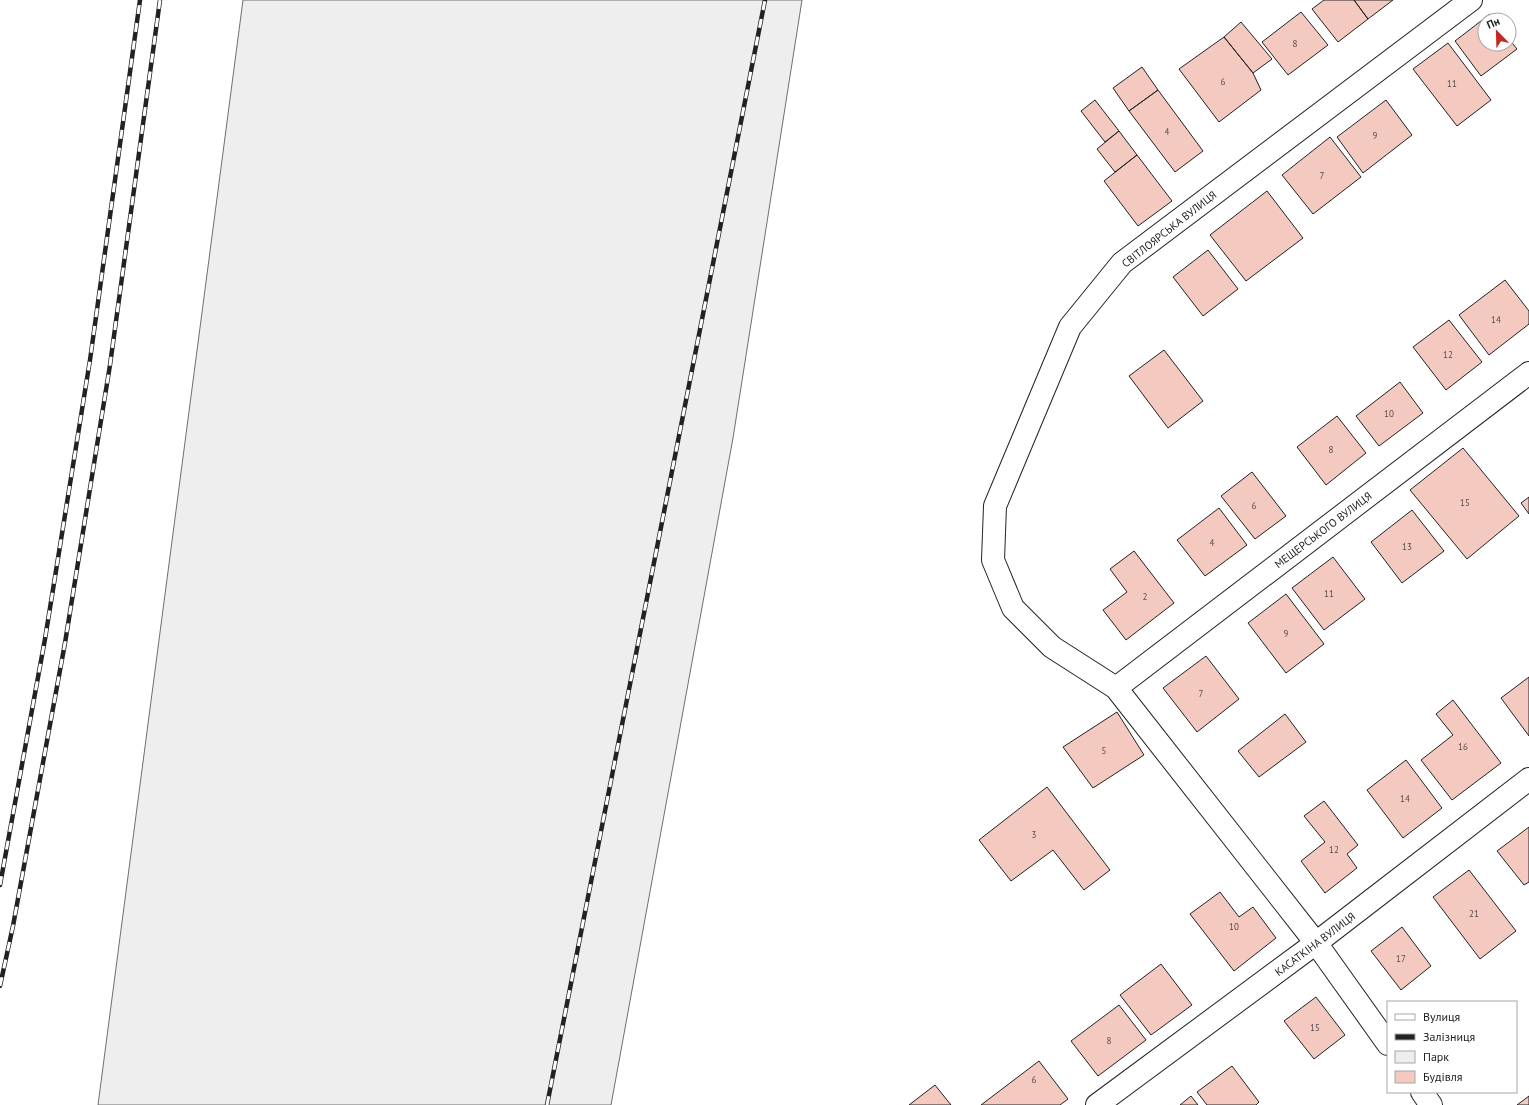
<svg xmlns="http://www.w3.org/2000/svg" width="1529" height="1105" viewBox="0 0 1529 1105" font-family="'PT Sans',sans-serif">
	<rect width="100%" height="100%" fill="#fff"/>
	<path fill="#eee" stroke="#6f6f6f" d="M243 0H802L733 438 611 1105H98Z"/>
	<path fill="#f3c9c0" stroke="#222" d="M1324 0H1354L1368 19 1338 42 1312 9Z
		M1354 0H1393L1368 19Z
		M1301 12 1328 45 1288 75 1262 42Z
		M1490 14 1495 20H1485V44H1509V39L1517 49 1481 76 1455 41Z
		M1241 22 1272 59 1253 73 1224 37Z
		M1224 37 1253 73 1261 90 1219 122 1179 69Z
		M1448 43 1491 100 1457 126 1413 69Z
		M1142 67 1158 90 1129 111 1113 88Z
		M1158 90 1203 151 1175 172 1129 111Z
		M1095 100 1119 131 1105 142 1081 111Z
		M1386 100 1412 135 1363 173 1337 137Z
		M1119 131 1137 155 1115 172 1097 149Z
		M1330 137 1361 177 1313 214 1282 175Z
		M1137 155 1172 201 1138 226 1104 181Z
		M1267 191 1303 238 1246 281 1210 235Z
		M1208 250 1238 289 1203 316 1173 277Z
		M1505 280 1529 311V324L1489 355 1459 315Z
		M1449 320 1482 362 1446 390 1413 347Z
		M1164 350 1203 401 1168 428 1129 376Z
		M1400 382 1423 413 1379 446 1356 416Z
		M1337 416 1366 453 1326 485 1297 447Z
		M1463 448 1519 516 1467 559 1410 490Z
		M1252 472 1286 516 1255 539 1221 496Z
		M1529 497V514L1521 503Z
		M1219 508 1247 545 1205 576 1177 540Z
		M1412 510 1444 551 1402 583 1371 542Z
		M1134 551 1174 603 1126 640 1103 610 1127 592 1110 569Z
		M1333 557 1365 599 1324 630 1292 588Z
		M1286 594 1324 644 1286 673 1248 623Z
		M1206 656 1239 699 1197 732 1163 688Z
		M1529 677V736L1501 698Z
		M1453 700 1501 763 1452 800 1421 760 1453 735 1436 714Z
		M1117 712 1144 755 1093 788 1063 747Z
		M1285 714 1306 742 1259 777 1238 751Z
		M1406 760 1442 808 1403 838 1367 790Z
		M1047 787 1110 870 1084 890 1053 850 1011 881 979 840Z
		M1324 801 1358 845 1347 854 1357 868 1325 893 1301 861 1325 842 1304 816Z
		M1529 827V882L1524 885 1497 851Z
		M1469 870 1516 931 1480 959 1433 897Z
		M1220 892 1239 917 1253 907 1276 938 1234 971 1190 914Z
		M1402 927 1431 966 1401 990 1371 951Z
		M1161 964 1192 1005 1151 1035 1120 995Z
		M1316 997 1345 1035 1314 1059 1284 1021Z
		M1119 1005 1146 1040 1098 1076 1071 1041Z
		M1039 1061 1068 1099 1060 1105H981Z
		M1232 1066 1259 1102 1256 1105H1207L1197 1092Z
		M935 1085 951 1105H909Z
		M1191 1096 1198 1105H1180Z
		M1529 1096V1105H1517Z"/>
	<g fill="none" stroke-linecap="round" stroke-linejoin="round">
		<defs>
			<path id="minor" d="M1116 688 1529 373
				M1388 1044 1316 943 1116 688 1052 647 1013 608 993 560 995 506 1070 327 1122 263 1471 0
				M1422 1092 1431 1105
				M1097 1105 1316 943 1529 779"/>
		</defs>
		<use href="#minor" stroke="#222" stroke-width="24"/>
		<use href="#minor" stroke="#fff" stroke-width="22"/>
		<defs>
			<path id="rail" d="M0 885 45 639 90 360 140 0
				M0 986 13 926 65 643 110 365 160 0
				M547 1105 765 0"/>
		</defs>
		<use href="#rail" stroke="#222" stroke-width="4.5"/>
		<use href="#rail" stroke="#fff" stroke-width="3" stroke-dasharray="9" stroke-linecap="butt"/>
	</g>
	<g text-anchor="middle" stroke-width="3" stroke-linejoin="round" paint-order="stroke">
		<g font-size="9" fill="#564c4a">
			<text x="1295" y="47">8</text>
			<text x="1223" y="85">6</text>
			<text x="1452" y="87">11</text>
			<text x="1167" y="135">4</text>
			<text x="1375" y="139">9</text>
			<text x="1322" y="179">7</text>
			<text x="1496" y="323">14</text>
			<text x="1448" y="358">12</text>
			<text x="1389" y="417">10</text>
			<text x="1331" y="453">8</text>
			<text x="1465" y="506">15</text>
			<text x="1254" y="509">6</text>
			<text x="1212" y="546">4</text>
			<text x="1407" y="550">13</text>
			<text x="1329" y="597">11</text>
			<text x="1145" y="600">2</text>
			<text x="1286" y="637">9</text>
			<text x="1201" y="697">7</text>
			<text x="1463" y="750">16</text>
			<text x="1104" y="754">5</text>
			<text x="1405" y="802">14</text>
			<text x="1034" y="838">3</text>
			<text x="1334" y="853">12</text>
			<text x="1474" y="917">21</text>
			<text x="1234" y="930">10</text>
			<text x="1401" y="962">17</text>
			<text x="1315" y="1031">15</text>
			<text x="1109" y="1044">8</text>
			<text x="1034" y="1083">6</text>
		</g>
		<g font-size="11" fill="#222" stroke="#fff">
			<text transform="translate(1169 229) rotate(-38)" y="4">СВІТЛОЯРСЬКА ВУЛИЦЯ</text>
			<text transform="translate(1323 530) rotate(-37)" y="4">МЕЩЕРСЬКОГО ВУЛИЦЯ</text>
			<text transform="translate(1315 944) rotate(-37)" y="4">КАСАТКІНА ВУЛИЦЯ</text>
		</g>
	</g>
	<rect x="1387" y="1001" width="130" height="92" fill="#ffffff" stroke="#a7a7a7"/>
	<rect x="1395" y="1014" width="20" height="6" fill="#ffffff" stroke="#a7a7a7"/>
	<text x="1423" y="1021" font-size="12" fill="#222222">Вулиця</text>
	<rect x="1395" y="1034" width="20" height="6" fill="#222222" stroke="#a7a7a7"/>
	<text x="1423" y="1041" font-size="12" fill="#222222">Залізниця</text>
	<rect x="1395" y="1051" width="20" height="12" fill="#eeeeee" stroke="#a7a7a7"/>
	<text x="1423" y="1061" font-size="12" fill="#222222">Парк</text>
	<rect x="1395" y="1071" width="20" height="12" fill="#f3c9c0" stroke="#a7a7a7"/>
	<text x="1423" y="1081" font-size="12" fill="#222222">Будівля</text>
	<g transform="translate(1497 32) rotate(337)"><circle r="19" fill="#ffffff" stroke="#a7a7a7"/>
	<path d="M0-3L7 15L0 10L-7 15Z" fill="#c62828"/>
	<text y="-6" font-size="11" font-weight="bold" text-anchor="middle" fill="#222222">Пн</text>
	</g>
</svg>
